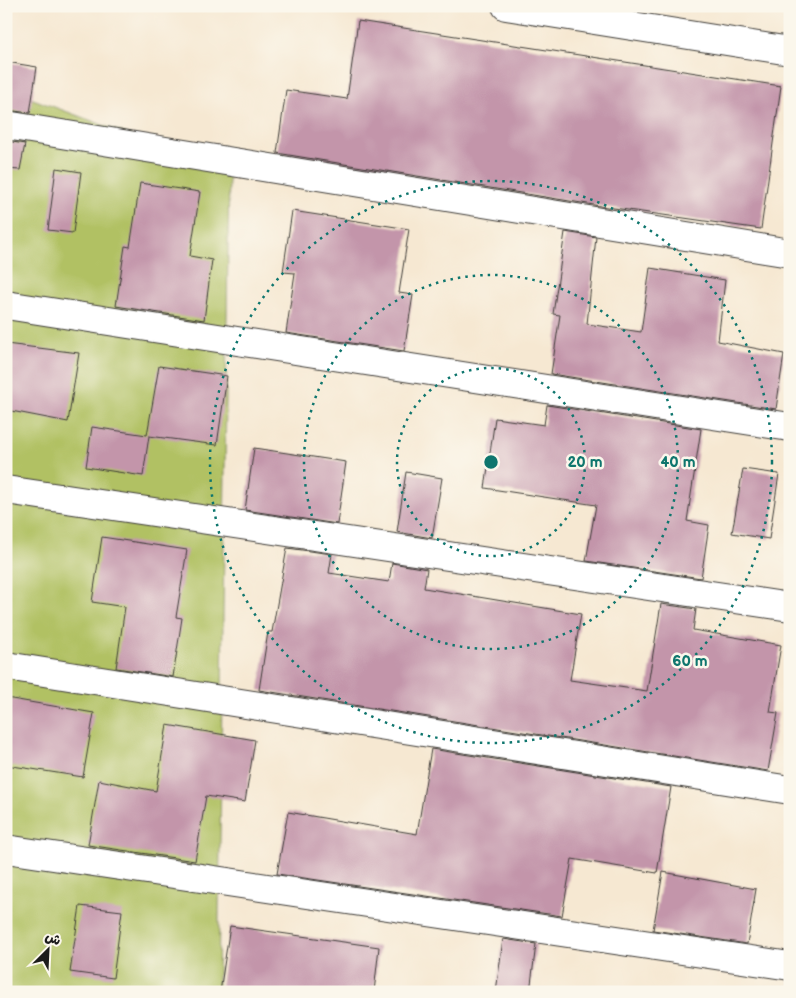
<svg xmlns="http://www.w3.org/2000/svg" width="796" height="998" viewBox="0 0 796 998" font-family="'Balsamiq Sans','Playpen Sans Arabic',sans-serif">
	<rect width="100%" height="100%" fill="#fbf7ec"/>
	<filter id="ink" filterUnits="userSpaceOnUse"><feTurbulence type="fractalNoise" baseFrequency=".02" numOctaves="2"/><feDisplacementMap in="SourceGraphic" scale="10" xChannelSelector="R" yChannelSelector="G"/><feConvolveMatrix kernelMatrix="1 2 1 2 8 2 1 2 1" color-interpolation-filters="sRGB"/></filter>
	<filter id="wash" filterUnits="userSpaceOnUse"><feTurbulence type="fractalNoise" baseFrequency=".0096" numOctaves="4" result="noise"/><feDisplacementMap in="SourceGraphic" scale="20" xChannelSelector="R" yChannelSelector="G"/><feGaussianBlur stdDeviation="1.12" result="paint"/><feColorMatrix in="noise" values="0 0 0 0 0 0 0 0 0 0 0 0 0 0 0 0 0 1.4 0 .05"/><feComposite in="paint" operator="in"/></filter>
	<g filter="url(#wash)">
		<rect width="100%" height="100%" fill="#f6e8d2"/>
		<path fill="#b1c164" stroke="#666e40" d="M6 89 229 172 218 992H6Z"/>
		<g id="blocks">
			<path fill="#c395aa" d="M358 21 781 86 761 229 600 206 277 153 286 90 347 99Z
				M6 62 37 67 30 113 6 110Z
				M6 141 25 144 20 170 6 169Z
				M56 168 81 172 73 233 48 230Z
				M140 183 200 192 190 256 212 260 204 320 116 306 125 246 130 247Z
				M292 211 409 229 399 293 413 295 404 351 286 333 295 273 283 272Z
				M565 232 596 237 587 324 641 332 650 268 725 280 718 341 784 354 776 409 551 374 560 315 553 314Z
				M6 344 79 353 68 422 6 410Z
				M159 366 227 376 217 445 149 436 143 476 86 467 92 427 147 435Z
				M547 405 701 429 687 521 709 525 701 578 586 561 596 505 485 488 495 418 544 425Z
				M254 448 346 462 337 524 245 510Z
				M743 469 779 474 769 539 732 533Z
				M406 472 442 478 432 538 397 532Z
				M102 537 187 550 176 617 182 618 173 677 116 668 125 607 92 602Z
				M287 548 332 554 329 573 389 582 392 563 427 569 424 588 581 614 570 680 647 691 661 604 696 609 693 630 781 645 770 712 778 713 768 771 259 690 268 632H272Z
				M6 698 94 713 83 777 6 765Z
				M167 725 255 740 245 802 206 796 195 861 88 845 99 780 156 791Z
				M431 749 671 787 657 873 572 859 562 916 277 874 288 812 417 834Z
				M663 872 756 889 747 944 653 930Z
				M80 906 122 911 113 978 70 972Z
				M230 926 379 947 374 992H220Z
				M503 939 536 944 530 992H496Z"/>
		</g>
	</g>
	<g filter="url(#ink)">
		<use href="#blocks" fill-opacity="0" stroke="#3d3b37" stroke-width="1"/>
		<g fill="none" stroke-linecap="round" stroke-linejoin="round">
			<defs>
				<path id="minor" d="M506 6 790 51
					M6 125 790 253
					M6 305 790 427
					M6 490 790 607
					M6 666 790 790
					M6 849 790 966"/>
			</defs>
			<use href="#minor" stroke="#3d3b37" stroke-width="30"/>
			<use href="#minor" stroke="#fff" stroke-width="28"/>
		</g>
	</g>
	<g fill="none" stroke="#0f766e" stroke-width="2.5" stroke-dasharray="2.5 5">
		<circle cx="491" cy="462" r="94"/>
		<circle cx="491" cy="462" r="187"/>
		<circle cx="491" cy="462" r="281"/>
	</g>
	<circle cx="491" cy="462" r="8" fill="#0f766e" stroke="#fbf7ec" stroke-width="2.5"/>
	<g font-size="15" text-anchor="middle" font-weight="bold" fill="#0f766e" stroke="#fbf7ec" stroke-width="5" stroke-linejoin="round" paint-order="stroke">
		<text x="585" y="467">20 m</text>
		<text x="678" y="467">40 m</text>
		<text x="690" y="666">60 m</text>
	</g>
	<rect width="796" height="998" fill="none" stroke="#fbf7ec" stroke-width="25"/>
	<g transform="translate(48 950) rotate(24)" stroke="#fbf7ec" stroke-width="4" paint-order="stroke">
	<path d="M0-4L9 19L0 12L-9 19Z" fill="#1c1c1c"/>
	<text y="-8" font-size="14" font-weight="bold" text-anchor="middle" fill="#1c1c1c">ش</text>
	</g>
</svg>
